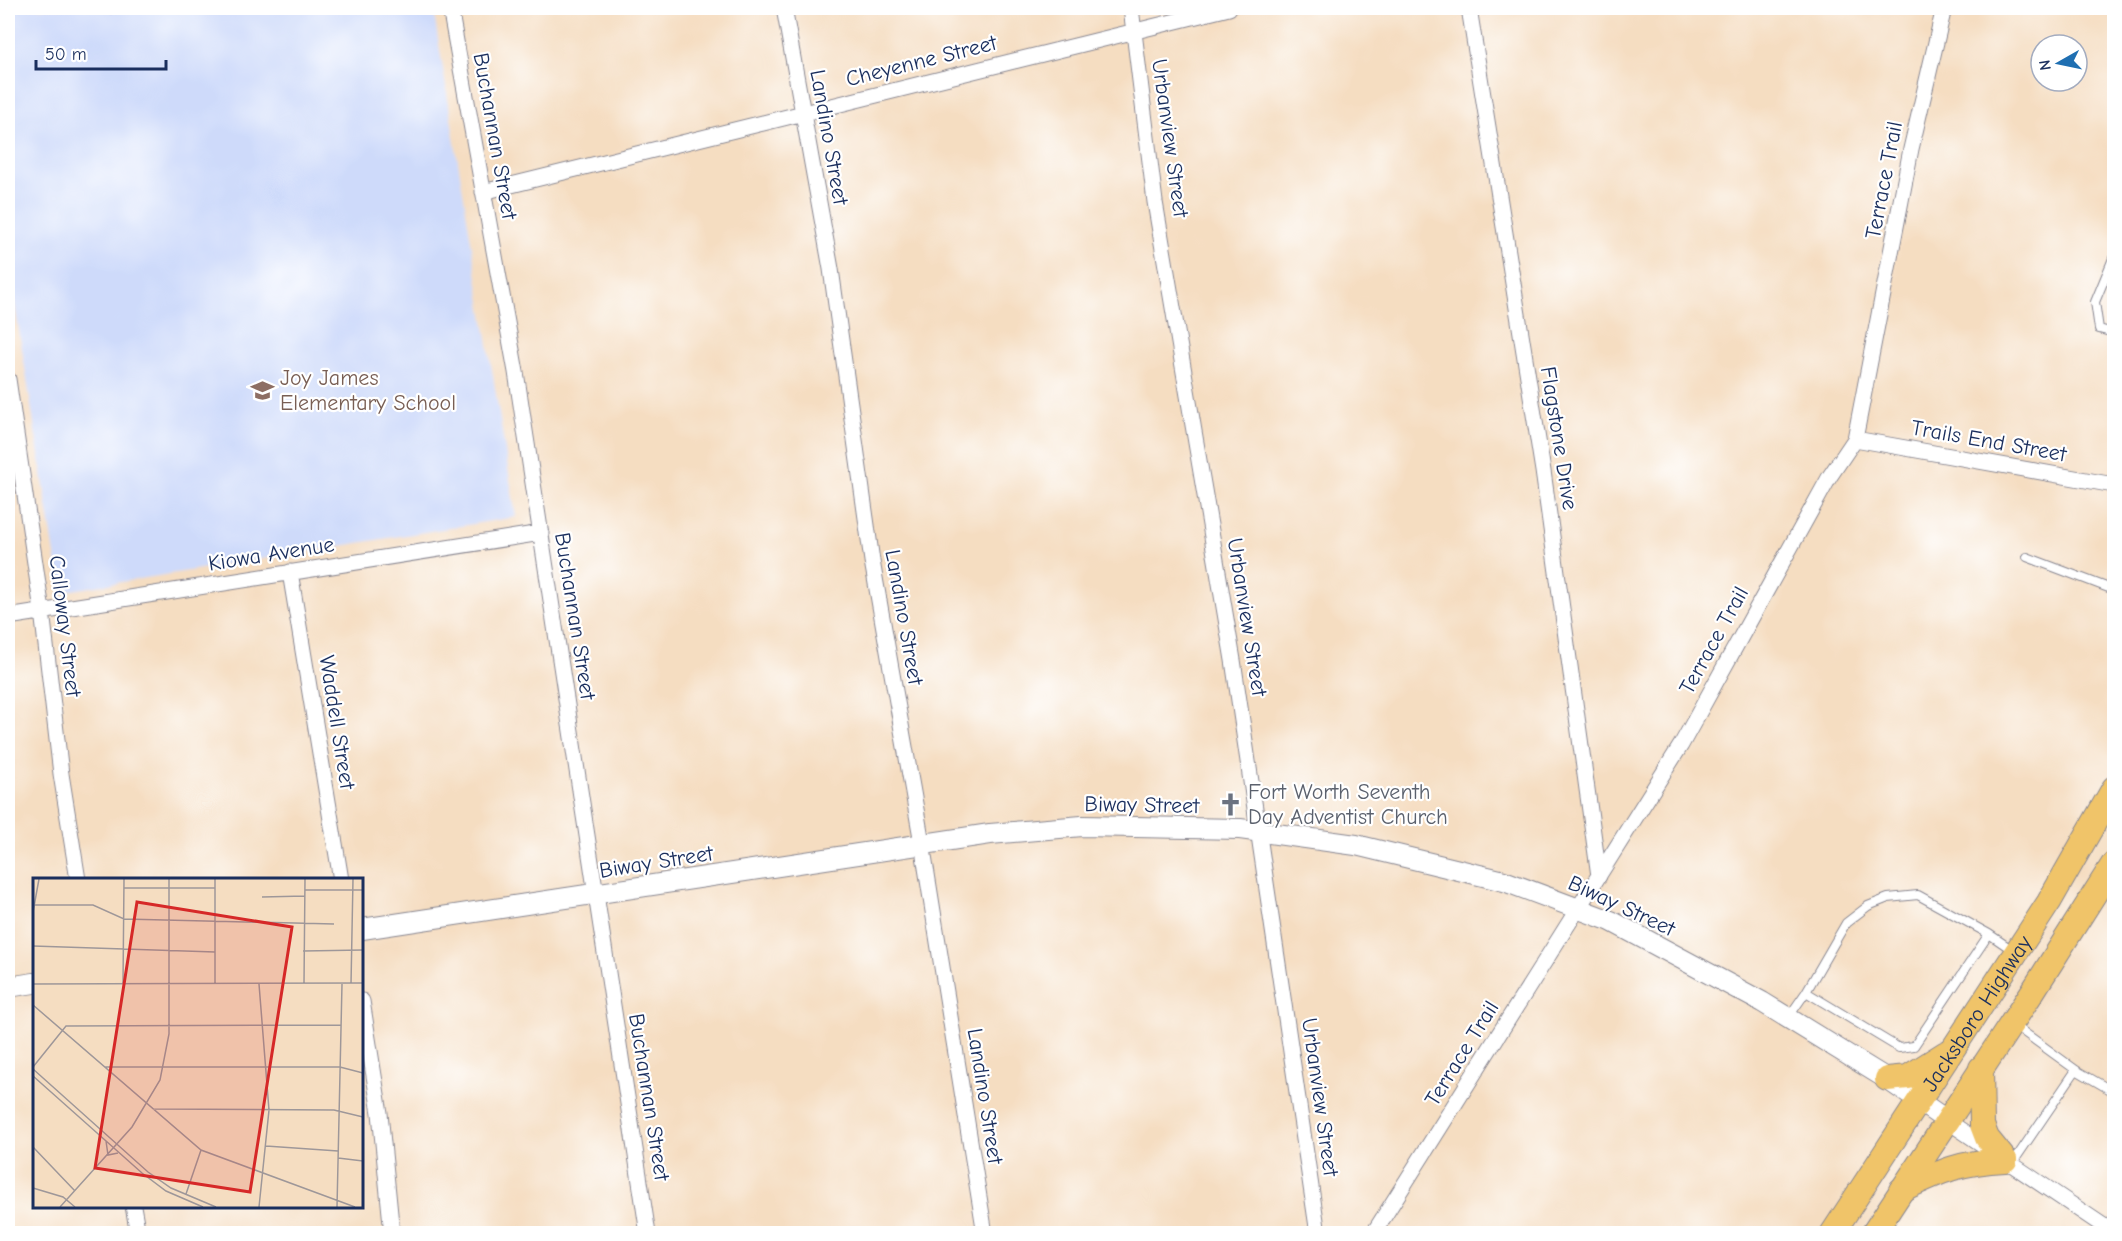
<svg xmlns="http://www.w3.org/2000/svg" width="2122" height="1241" viewBox="0 0 2122 1241" font-family="'Comic Neue',sans-serif">
	<rect width="100%" height="100%" fill="#fff"/>
	<filter id="ink" filterUnits="userSpaceOnUse"><feTurbulence type="fractalNoise" baseFrequency=".0167" numOctaves="2"/><feDisplacementMap in="SourceGraphic" scale="12" xChannelSelector="R" yChannelSelector="G"/><feConvolveMatrix kernelMatrix="1 2 1 2 8 2 1 2 1" color-interpolation-filters="sRGB"/></filter>
	<filter id="wash" filterUnits="userSpaceOnUse"><feTurbulence type="fractalNoise" baseFrequency=".008" numOctaves="4" result="noise"/><feDisplacementMap in="SourceGraphic" scale="24" xChannelSelector="R" yChannelSelector="G"/><feGaussianBlur stdDeviation="1.35" result="paint"/><feColorMatrix in="noise" values="0 0 0 0 0 0 0 0 0 0 0 0 0 0 0 0 0 1.4 0 .05"/><feComposite in="paint" operator="in"/></filter>
	<g filter="url(#wash)">
		<rect width="100%" height="100%" fill="#f5ddc1"/>
		<path fill="#cedafa" d="M8 8H433L516 517 61 592 8 262Z"/>
	</g>
	<g filter="url(#ink)">
		<g fill="none" stroke-linecap="round" stroke-linejoin="round">
			<defs>
				<path id="service" d="M97 8 104 10 120 8
					M2114 256 2095 302 2099 329 2114 333
					M2027 557 2114 590
					M1806 992 1899 1048 1914 1046 1989 934
					M1788 1018 1806 992 1846 923 1868 906 1888 898 1918 895 1989 934 2014 951
					M2014 1025 2076 1070 2114 1092
					M2012 1164 2076 1070"/>
				<path id="minor" d="M450 8 516 372 648 1234
					M784 8 831 269 872 561 922 843 985 1234
					M1131 8 1155 202 1233 660 1318 1234
					M1469 8 1543 471 1599 876
					M483 192 1229 8
					M8 379 42 611 61 774 78 880
					M1855 439 2114 485
					M290 572 341 880
					M8 617 541 533
					M362 1001 380 1113 392 1234
					M1946 1120 2114 1233
					M133 1206 138 1234
					M1373 1234 1681 745 1830 476 1855 439 1911 149 1944 8"/>
				<path id="tertiary" d="M362 929 990 834 1082 826 1240 829 1356 845 1504 881 1611 921 1762 1002 1887 1079 1946 1120
					M8 987 34 983"/>
				<g id="primary">
					<path d="M1981 1068 1982 1125 1987 1138 2005 1160"/>
					<path d="M1887 1079 1908 1077 1946 1053"/>
					<path d="M1901 1190C1941 1171 1961 1162 2005 1160"/>
					<path id="s1" d="M1832 1234 2049 902 2114 788"/>
					<path d="M1873 1234 2033 991 2114 863"/>
				</g>
			</defs>
			<use href="#service" stroke="#888690" stroke-width="10"/>
			<use href="#minor" stroke="#888690" stroke-width="17"/>
			<use href="#tertiary" stroke="#888690" stroke-width="22"/>
			<use href="#primary" stroke="#888690" stroke-width="26"/>
			<use href="#service" stroke="#fff" stroke-width="8"/>
			<use href="#minor" stroke="#fff" stroke-width="15"/>
			<use href="#tertiary" stroke="#fff" stroke-width="20"/>
			<use href="#primary" stroke="#f0c469" stroke-width="24"/>
		</g>
	</g>
	<defs>
		<symbol id="school-bare" viewBox="-9 -9 18 18"><path d="M0-5L7-2L0 1L-7-2ZM-4 1L0 2.5L4 1V4Q0 6-4 4Z" fill="#8d6e63" stroke="#fff" stroke-width="2.5" paint-order="stroke"/></symbol>
		<symbol id="church-bare" viewBox="-9 -9 18 18"><path d="M-1.2-6h2.4v3.5h3.3v2.4h-3.3V6h-2.4V-.1h-3.3v-2.4h3.3Z" fill="#6b7280" stroke="#fff" stroke-width="2.5" paint-order="stroke"/></symbol>
	</defs>
	<g fill-rule="evenodd">
		<use href="#school-bare" x="246" y="374" width="33" height="33"/>
		<use href="#church-bare" x="1214" y="788" width="33" height="33"/>
	</g>
	<g text-anchor="middle" stroke-width="4.5" stroke-linejoin="round" paint-order="stroke">
		<g font-size="22" fill="#1b2f5e" stroke="#fff">
			<text transform="translate(921 60) rotate(-14)" y="8">Cheyenne Street</text>
			<text transform="translate(496 136) rotate(80)" y="8">Buchannan Street</text>
			<text transform="translate(830 137) rotate(80)" y="8">Landino Street</text>
			<text transform="translate(1171 138) rotate(82)" y="8">Urbanview Street</text>
			<text transform="translate(1883 180) rotate(-79)" y="8">Terrace Trail</text>
			<text transform="translate(1560 438) rotate(81)" y="8">Flagstone Drive</text>
			<text transform="translate(1989 440) rotate(10)" y="8">Trails End Street</text>
			<text transform="translate(271 553) rotate(-9)" y="8">Kiowa Avenue</text>
			<text transform="translate(576 616) rotate(81)" y="8">Buchannan Street</text>
			<text transform="translate(905 617) rotate(80)" y="8">Landino Street</text>
			<text transform="translate(1248 617) rotate(81)" y="8">Urbanview Street</text>
			<text transform="translate(66 626) rotate(83)" y="8">Calloway Street</text>
			<text transform="translate(1713 640) rotate(-61)" y="8">Terrace Trail</text>
			<text transform="translate(338 722) rotate(81)" y="8">Waddell Street</text>
			<text transform="translate(1142 804) rotate(1)" y="8">Biway Street</text>
			<text transform="translate(656 861) rotate(-9)" y="8">Biway Street</text>
			<text transform="translate(1622 905) rotate(25)" y="8">Biway Street</text>
			<text dy="8" stroke="none"><textPath href="#s1" startOffset="264">Jacksboro Highway</textPath></text>
			<text transform="translate(1461 1053) rotate(-58)" y="8">Terrace Trail</text>
			<text transform="translate(986 1096) rotate(81)" y="8">Landino Street</text>
			<text transform="translate(650 1097) rotate(81)" y="8">Buchannan Street</text>
			<text transform="translate(1321 1097) rotate(82)" y="8">Urbanview Street</text>
		</g>
		<g font-size="22" fill="#785e54" stroke="#fff" text-anchor="start">
			<text x="280" y="385">Joy James<tspan x="280" dy="25">Elementary School</tspan></text>
		</g>
		<g font-size="22" fill="#5b616d" stroke="#fff" text-anchor="start">
			<text x="1248" y="799">Fort Worth Seventh<tspan x="1248" dy="25">Day Adventist Church</tspan></text>
		</g>
	</g>
	<g transform="translate(33 878)">
		<rect width="330" height="330" fill="#f5ddc1"/>
		<path fill="none" stroke="#9e9799" stroke-width="1.5" d="M182 1V106M91 10H182M272 12H330M229 19 272 18M0 27H60L91 41 301 46M0 34 6 1M0 68 182 74M270 73 330 72M271 105 272 1M0 106 330 105M90 106 91 1M318 106 320 1M0 127 168 272 322 329M0 189 33 148 308 147M72 189H307L330 195M0 191 115 294 138 310 183 329M0 198 109 295 133 313 170 329M120 231 301 232 330 239M73 263 75 277 85 275M233 268 305 273M0 269 42 313M305 280 330 283M0 310 30 319 42 329M153 316 168 272M27 329 99 249 127 202 136 156V1M226 329 236 232 226 106M304 329 309 106"/>
		<path fill="#d62828" fill-opacity="0.15" stroke="#d62828" stroke-width="3" d="M104 24 259 49 217 314 62 290Z"/>
		<rect width="330" height="330" fill="none" stroke="#1b2f5e" stroke-width="3"/>
	</g>
	<rect width="2122" height="1241" fill="none" stroke="#fff" stroke-width="30"/>
	<g transform="translate(2059 63) rotate(261)"><circle r="28" fill="#ffffff" stroke="#a4acbf" stroke-width="1.5"/>
	<path d="M0-4.5L10 22L0 15L-10 22Z" fill="#1f6fb2"/>
	<text y="-9" font-size="16" font-weight="bold" text-anchor="middle" fill="#1b2f5e">N</text>
	</g>
	<path d="M36 60v9h130v-9" fill="none" stroke="#1b2f5e" stroke-width="3"/>
	<text x="45" y="60" font-size="18" fill="#1b2f5e" stroke="#ffffff" stroke-width="4.5" paint-order="stroke">50 m</text>
</svg>
